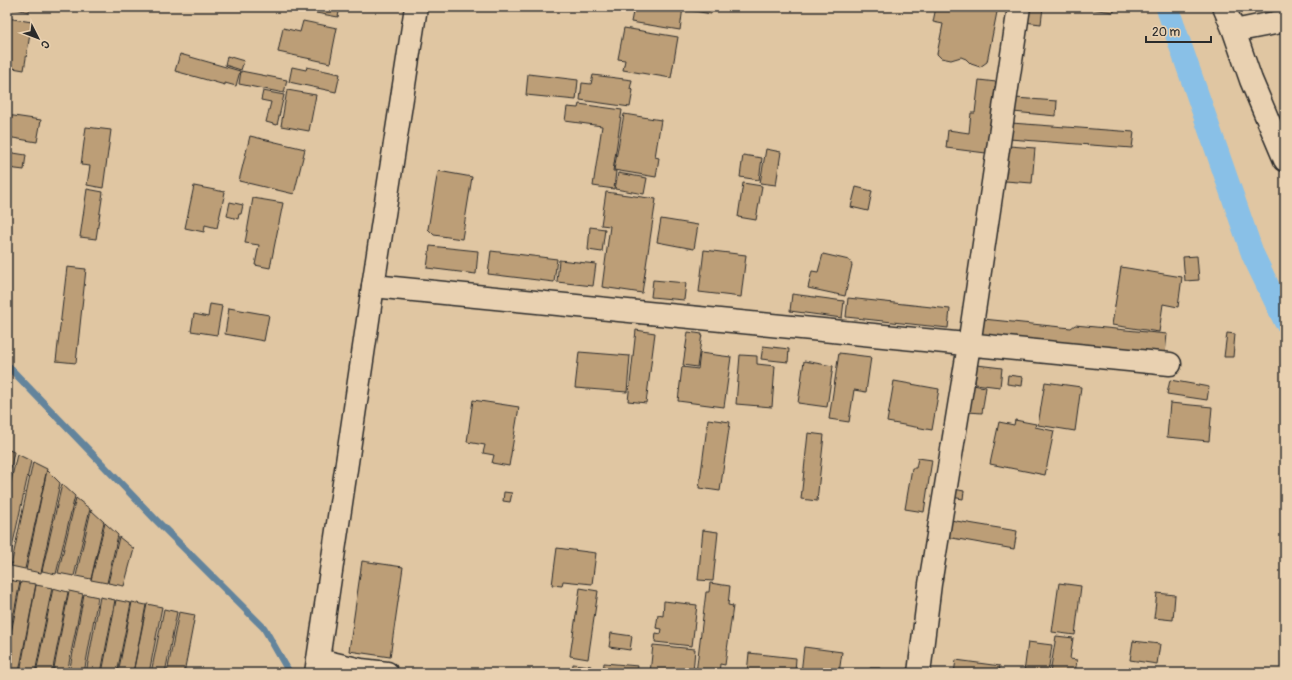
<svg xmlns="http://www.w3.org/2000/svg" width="1292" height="680" viewBox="0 0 1292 680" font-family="Pangolin,sans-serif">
	<rect width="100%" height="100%" fill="#e0c6a2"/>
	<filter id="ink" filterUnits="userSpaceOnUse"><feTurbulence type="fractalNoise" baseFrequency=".025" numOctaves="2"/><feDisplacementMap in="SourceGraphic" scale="8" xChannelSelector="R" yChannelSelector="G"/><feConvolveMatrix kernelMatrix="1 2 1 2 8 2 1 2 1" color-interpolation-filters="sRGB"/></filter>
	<g filter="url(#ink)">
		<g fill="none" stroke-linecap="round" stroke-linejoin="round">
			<path stroke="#63849c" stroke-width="7" d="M7 365 155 519 264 628 288 670"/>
			<path stroke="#89c0e7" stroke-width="23" d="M1167 7 1253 255 1285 321"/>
		</g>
		<path fill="#bc9e77" stroke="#2b2b2b" d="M8 7H30L29 12Z
			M317 7H340L338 17 316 13Z
			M634 7H683L680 30 631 22Z
			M690 7H712L711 14 689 10Z
			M936 7H998L987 62 980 67 971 64 966 59 961 57 951 60 941 58 937 54 943 24 933 22Z
			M1026 7H1043L1041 24 1024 22Z
			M1072 7H1115L1114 12Z
			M7 18 32 22 24 70 7 67Z
			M303 21 337 28 330 63 278 52 283 28 300 32Z
			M624 28 678 37 671 78 623 70 625 60 618 59Z
			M180 54 240 71 236 86 225 83V85L175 71Z
			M227 56 244 61 241 70 225 65Z
			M292 67 306 70 307 67 340 74 336 92 289 82Z
			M241 71 287 80 284 93 239 84Z
			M528 74 578 80 576 100 526 95Z
			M593 75 632 80 630 89 633 90 630 107 580 100 582 83 591 84Z
			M979 80 996 82 986 153 946 148 948 130 969 133 971 113H975Z
			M287 90 316 95 309 131 281 126Z
			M263 91 284 95 277 125 266 122 271 102 261 100Z
			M1015 98 1057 101 1056 116 1013 112Z
			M579 104 622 110 613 171H616L614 189 593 186 602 126 565 121 567 107 578 108Z
			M624 114 661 120 655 157 659 158 656 177 614 170Z
			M7 115 41 120 37 142 7 137Z
			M1011 123 1134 132 1132 148 1009 139Z
			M86 127 111 130 103 188 87 185 90 166 81 165Z
			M250 136 305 149 294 194 239 181Z
			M1009 146 1035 148 1032 183 1005 181Z
			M766 149 781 152 776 185 760 183Z
			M7 152 26 155 24 170 8 168 7 172Z
			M743 155 762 158 759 180 740 177Z
			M438 171 472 177 462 239 434 235 428 229Z
			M618 173 647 178 644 194 615 189Z
			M743 183 762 186 756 220 738 217Z
			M194 186 225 192 217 228 205 225 204 232 185 228Z
			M856 187 872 191 868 211 851 207Z
			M87 189 103 192 96 239 80 237Z
			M606 192 656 199 642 293 602 287 610 226 601 225Z
			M253 198 283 203 270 268 255 265 259 245 245 243Z
			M230 202 243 205 241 214H239L238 219 227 216Z
			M661 219 698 225 694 249 657 242Z
			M590 227 605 229 602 252 588 250Z
			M430 246 478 251 476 274 427 268Z
			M704 250 746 255 741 297 699 292Z
			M491 251 557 259 554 282 488 274Z
			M823 254 849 260 852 265 845 296 808 288 812 271 818 272Z
			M1197 256 1199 280 1185 281 1183 257Z
			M559 260 596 264 593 286 557 282Z
			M67 267 86 269 76 363 56 361Z
			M1121 267 1182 277 1178 307 1163 304 1159 332 1112 325Z
			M653 280 686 283 684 300 651 297Z
			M792 294 844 301 842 318 790 311Z
			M848 298 950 309 948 328 846 317Z
			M210 304 222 306 217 335 191 331 194 314 208 317Z
			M229 308 269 315 264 341 225 334Z
			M983 319 1071 328 1075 325 1167 334 1165 354 981 335Z
			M636 330 655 333 646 403 628 401Z
			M688 332 702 334 697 367 683 365Z
			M1227 333 1235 334 1233 357H1224Z
			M763 346 789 349 788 362 761 359Z
			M579 352 630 356 627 392 575 388Z
			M700 353 731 357 724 407 678 401 682 367 698 369Z
			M839 353 871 357 866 392 854 390 849 422 829 419Z
			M740 355 757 356V364L775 366 772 407 736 404Z
			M804 361 833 366 827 407 798 403Z
			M977 365 1002 368 1000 387 975 384Z
			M1008 375 1023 377 1022 386 1007 384Z
			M1170 380 1209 387 1207 400 1167 394Z
			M894 381 939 389 932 430 887 422Z
			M1045 382 1081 387 1075 431 1038 425Z
			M972 385 986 387 982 413 968 412Z
			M473 400 519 407 509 466 492 463 494 455 483 453 485 445 467 442Z
			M1170 403 1212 407 1209 441 1167 437Z
			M708 419 730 422 720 491 699 488Z
			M1015 420 1036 424 1035 427 1054 431 1045 475 990 464 999 422 1014 425Z
			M808 433 824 435 817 501 801 499Z
			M7 449 14 452 7 487Z
			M17 454 31 461 8 566 7 500Z
			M918 458 932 460 924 512 905 509 912 468H916Z
			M33 462 47 469 25 569 11 566Z
			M47 470 60 483 41 573 26 570Z
			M62 484 75 496 56 574 42 571Z
			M954 489 964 491 963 499 952 497Z
			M504 492 512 493 510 502 503 501Z
			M76 498 90 509 74 576 58 573Z
			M91 510 104 522 91 579 76 576Z
			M944 519 1017 531 1014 549 941 536Z
			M105 523 118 535 107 583 91 580Z
			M703 530 718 532 713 581 698 580Z
			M119 537 134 549 124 586 108 583Z
			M557 548 596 553 592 584 563 581 562 586 552 585Z
			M362 561 403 567 390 657 349 651Z
			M7 580 20 582 7 649Z
			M21 582 36 584 19 672 7 670V654Z
			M710 583 730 586 728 605 733 606 725 665 720 664 719 673H696L706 592H709Z
			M1059 583 1081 586 1075 635 1052 632Z
			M36 585 52 588 35 673H25L20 672Z
			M53 588 68 592 52 673H36Z
			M580 588 598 591 588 659 570 656Z
			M69 591 83 594 67 673H53Z
			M1157 593 1175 595 1173 620 1154 618Z
			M84 594 98 597 84 673H69Z
			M100 597 115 600 101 673H86Z
			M116 600 131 603 117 673H102Z
			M664 601 697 605 692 646 655 642 656 633 661 634 662 629 656 628 658 615 663 616Z
			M132 602 146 605 133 673H118Z
			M147 604 162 607 149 673H133Z
			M164 609 177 612 165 673H151Z
			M179 612 195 615 184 673H167Z
			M611 633 632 636 630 650 609 647Z
			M1056 636 1073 638 1070 659 1077 660 1075 673H1050Z
			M1133 641 1160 644 1157 664 1130 660Z
			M1028 642 1052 645 1048 673H1024Z
			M653 645 695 649 693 673H650Z
			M804 647 842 652 839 673H801Z
			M749 653 796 658 795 673H747Z
			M956 660 1000 666 999 673H954Z
			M604 663 638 666 637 673H603Z
			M573 664 591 666 590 673H572Z
			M870 668H880V673H869Z"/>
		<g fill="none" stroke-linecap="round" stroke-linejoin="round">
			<defs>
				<path id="minor" d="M1224 7 1234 31 1251 80 1285 160
					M1234 31 1285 21
					M373 286 1170 364
					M318 660 361 670 387 673
					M919 673 930 584 969 345 1019 7"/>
				<path id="major" d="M316 673 373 286 416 7"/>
			</defs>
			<use href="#minor" stroke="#2b2b2b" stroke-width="25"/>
			<use href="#major" stroke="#2b2b2b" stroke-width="25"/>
			<use href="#minor" stroke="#e9d1b1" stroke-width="22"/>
			<use href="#major" stroke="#e9d1b1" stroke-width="22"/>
		</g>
	</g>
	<rect width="1292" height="680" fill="none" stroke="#e9d1b1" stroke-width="24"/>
	<rect x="12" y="12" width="1268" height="656" fill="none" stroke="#2b2b2b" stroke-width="1.5" filter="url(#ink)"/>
	<g transform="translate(38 38) rotate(132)" stroke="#e9d1b1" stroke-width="3" paint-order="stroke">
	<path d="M0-3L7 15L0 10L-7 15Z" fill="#2b2b2b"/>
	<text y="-6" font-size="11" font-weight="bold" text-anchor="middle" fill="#2b2b2b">С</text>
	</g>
	<path d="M1146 36v6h65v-6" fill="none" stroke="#2b2b2b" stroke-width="2"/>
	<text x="1152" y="36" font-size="12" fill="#2b2b2b" stroke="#e9d1b1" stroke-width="3" paint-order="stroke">20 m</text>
</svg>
